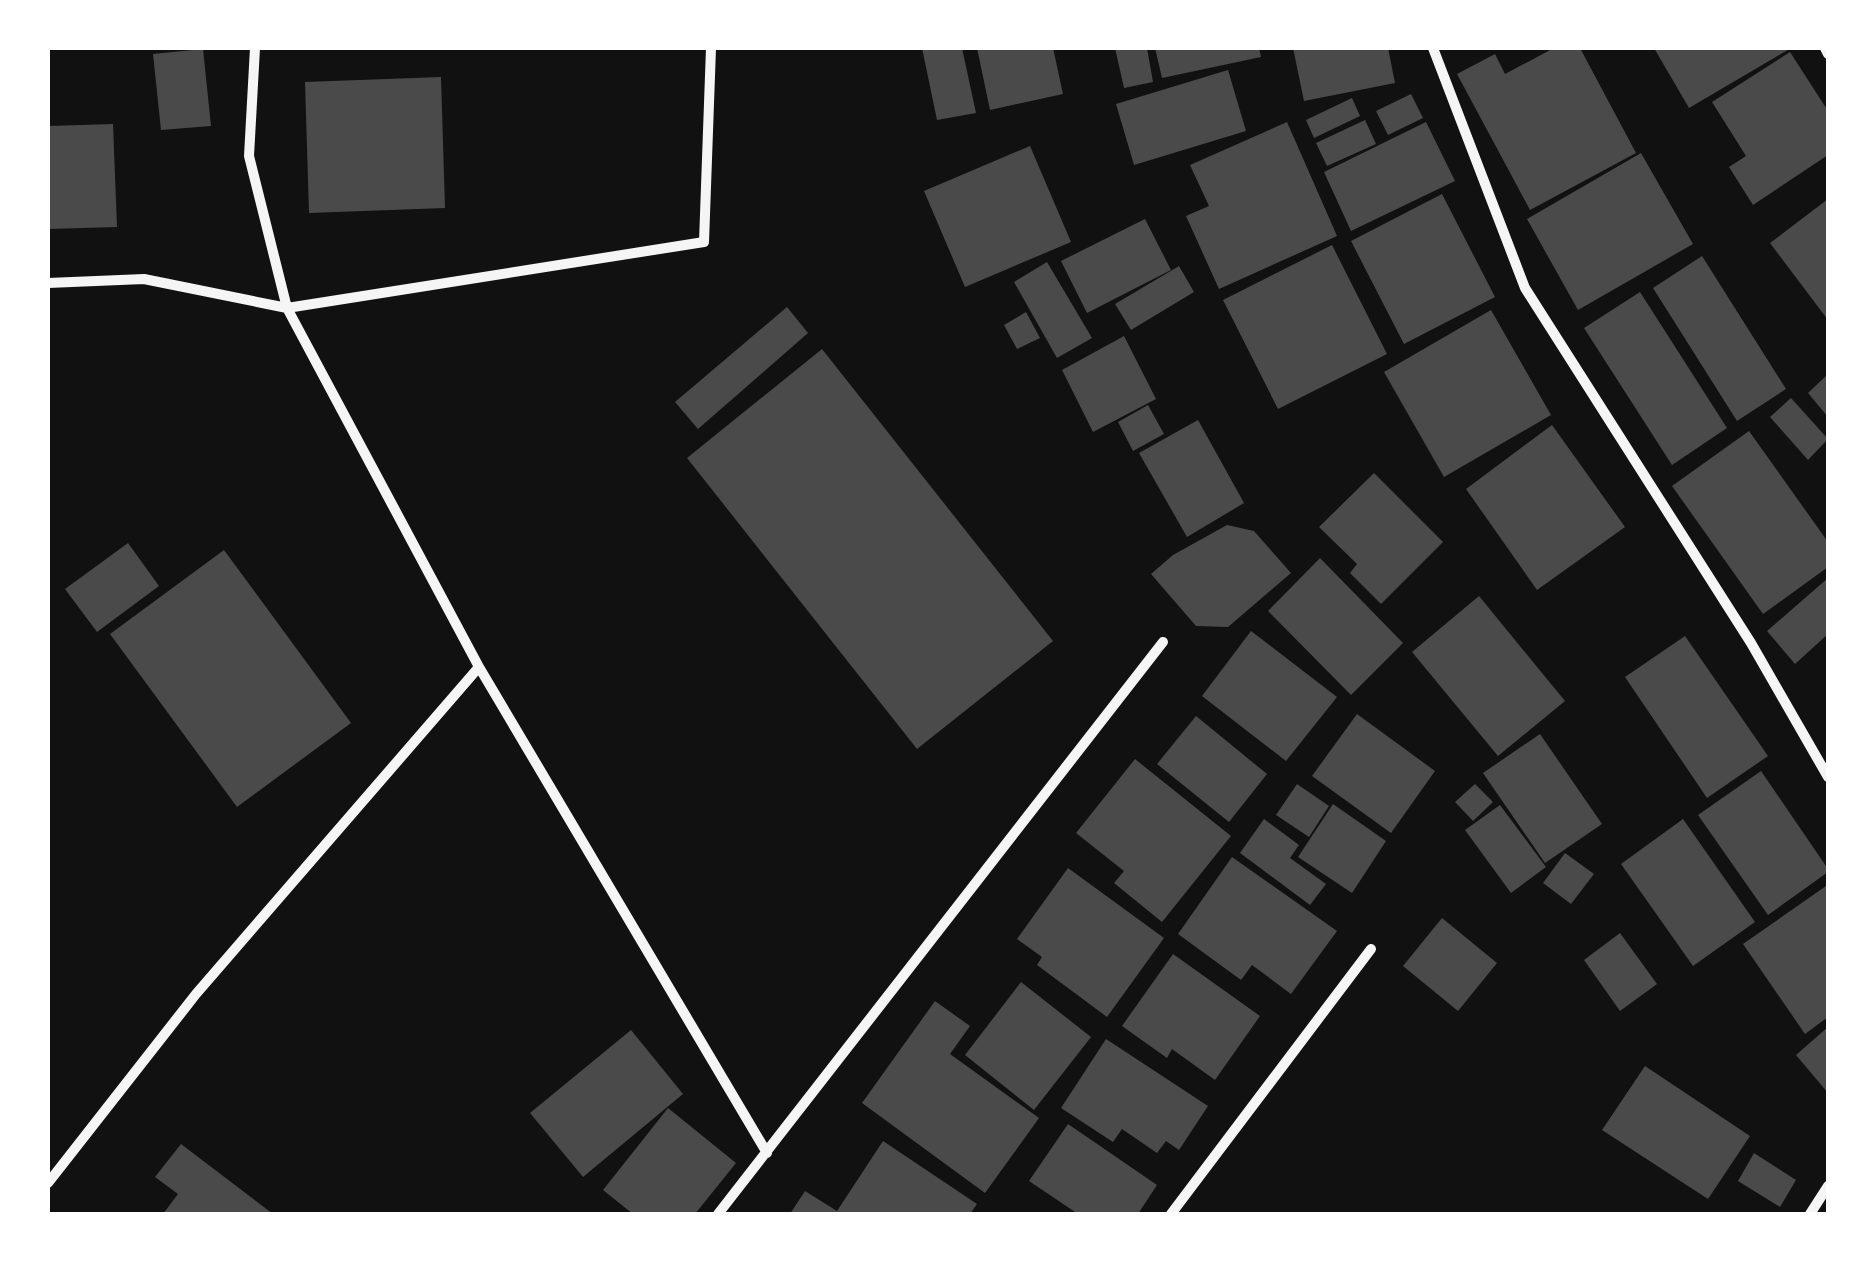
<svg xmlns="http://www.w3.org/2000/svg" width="1876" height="1262" viewBox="0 0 1876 1262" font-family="'Varela Round',sans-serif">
	<rect width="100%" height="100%" fill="#111"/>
	<path fill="#4a4a4a" d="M922 48H962L976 113 937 120Z
		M977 48H1053L1063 94 990 110Z
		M1115 48H1147L1153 82 1124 88Z
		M1155 48H1259L1261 57 1162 78Z
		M1293 48H1388L1395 83 1304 101Z
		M1554 48H1580L1636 153 1530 210 1457 74 1495 54 1505 74Z
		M1654 48H1791L1689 108Z
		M203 49 211 126 161 130 153 54Z
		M1790 52 1828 111V155L1753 205 1729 167 1746 156 1712 102Z
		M1228 70 1246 131 1134 165 1116 104Z
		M441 77 445 208 309 213 305 82Z
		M1411 94 1423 118 1388 135 1376 111Z
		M1352 98 1360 116 1314 138 1306 120Z
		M1365 120 1376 144 1327 166 1316 143Z
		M1287 122 1337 236 1219 289 1186 216 1209 206 1190 165Z
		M1426 122 1455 181 1351 231 1324 172Z
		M113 124 117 227 48 229V126Z
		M1030 146 1071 242 965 287 924 191Z
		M1641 153 1693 244 1578 310 1527 219Z
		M1442 194 1495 297 1404 344 1351 241Z
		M1828 199V320L1770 243Z
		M1145 219 1171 270 1087 313 1061 261Z
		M1332 245 1387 354 1278 409 1223 300Z
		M1702 256 1786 389 1737 421 1653 288Z
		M1047 262 1092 338 1057 358 1014 282Z
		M1179 266 1194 292 1131 330 1115 304Z
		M1640 292 1727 428 1672 465 1584 328Z
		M787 307 808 333 698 429 675 402Z
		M1491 310 1551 415 1444 477 1384 372Z
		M1026 312 1040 338 1017 349 1004 325Z
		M1124 336 1156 399 1093 432 1062 370Z
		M822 349 1053 641 917 749 687 458Z
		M1828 374V417L1808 393Z
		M1791 398 1828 439 1808 460 1770 417Z
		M1148 405 1164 434 1133 451 1118 422Z
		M1198 420 1244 503 1187 537 1139 453Z
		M1552 425 1625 527 1537 590 1466 489Z
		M1749 431 1828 542V567L1763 614 1672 486Z
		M1374 473 1443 542 1381 604 1350 573 1357 564 1319 527Z
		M1227 525 1254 531 1291 573 1228 627 1196 626 1151 574 1173 555Z
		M128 543 159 586 97 632 65 589Z
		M224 550 351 723 237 807 110 634Z
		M1320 558 1403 643 1351 695 1268 611Z
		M1828 578V634L1795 664 1767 631Z
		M1479 596 1565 701 1498 756 1412 652Z
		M1251 631 1337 697 1286 761 1202 696Z
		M1685 636 1768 756 1707 798 1625 677Z
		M1357 714 1435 771 1391 833 1312 776Z
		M1196 716 1267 774 1229 822 1157 764Z
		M1540 734 1602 824 1545 863 1483 773Z
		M1135 759 1231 836 1162 922 1114 883 1124 871 1076 833Z
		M1761 771 1828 869V872L1768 915 1698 815Z
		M1297 784 1329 806 1309 837 1276 815Z
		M1475 784 1493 802 1473 821 1455 802Z
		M1333 804 1386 841 1352 893 1298 857Z
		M1500 805 1546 867 1511 893 1465 830Z
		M1264 819 1299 845 1290 858 1326 884 1310 905 1240 853Z
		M1683 819 1755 922 1693 966 1621 864Z
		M1565 853 1594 874 1571 904 1543 883Z
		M1232 857 1337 931 1291 994 1252 965 1241 980 1178 934Z
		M1068 868 1164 938 1107 1017 1037 965 1042 957 1017 939Z
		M1826 886 1828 890V1017L1805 1034 1743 944Z
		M1442 918 1497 963 1458 1011 1403 966Z
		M1620 933 1657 984 1620 1011 1584 960Z
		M1173 954 1260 1016 1215 1080 1172 1049 1167 1058 1122 1026Z
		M1021 982 1091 1037 1034 1110 965 1055Z
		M935 1001 970 1026 950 1054 1039 1118 985 1193 862 1103Z
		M1828 1027V1093L1796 1055Z
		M631 1030 683 1094 583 1177 530 1113Z
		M1106 1039 1208 1106 1179 1150 1166 1141 1157 1153 1122 1129 1113 1142 1061 1108Z
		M1645 1066 1750 1136 1708 1199 1602 1130Z
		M668 1108 736 1163 695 1214H633L603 1190Z
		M1068 1124 1157 1185 1138 1214H1078L1029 1181Z
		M883 1141 977 1204 970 1214H790L805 1191 837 1211Z
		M181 1144 273 1214H163L178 1194 155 1177Z
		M1754 1153 1796 1180 1780 1207 1738 1181Z"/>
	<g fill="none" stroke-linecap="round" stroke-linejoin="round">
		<path stroke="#f5f5f5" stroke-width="10" d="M1433 48 1525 288 1751 643 1828 777
			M1825 48 1828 54
			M48 283 144 279 287 308 704 242 711 48
			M479 667 767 1153
			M48 1183 196 994 479 667 287 308 249 156 255 48
			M718 1214 1163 642
			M1171 1214 1371 949
			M1810 1214 1828 1186"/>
	</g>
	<rect width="1876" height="1262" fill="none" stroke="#ffffff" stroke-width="100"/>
</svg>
